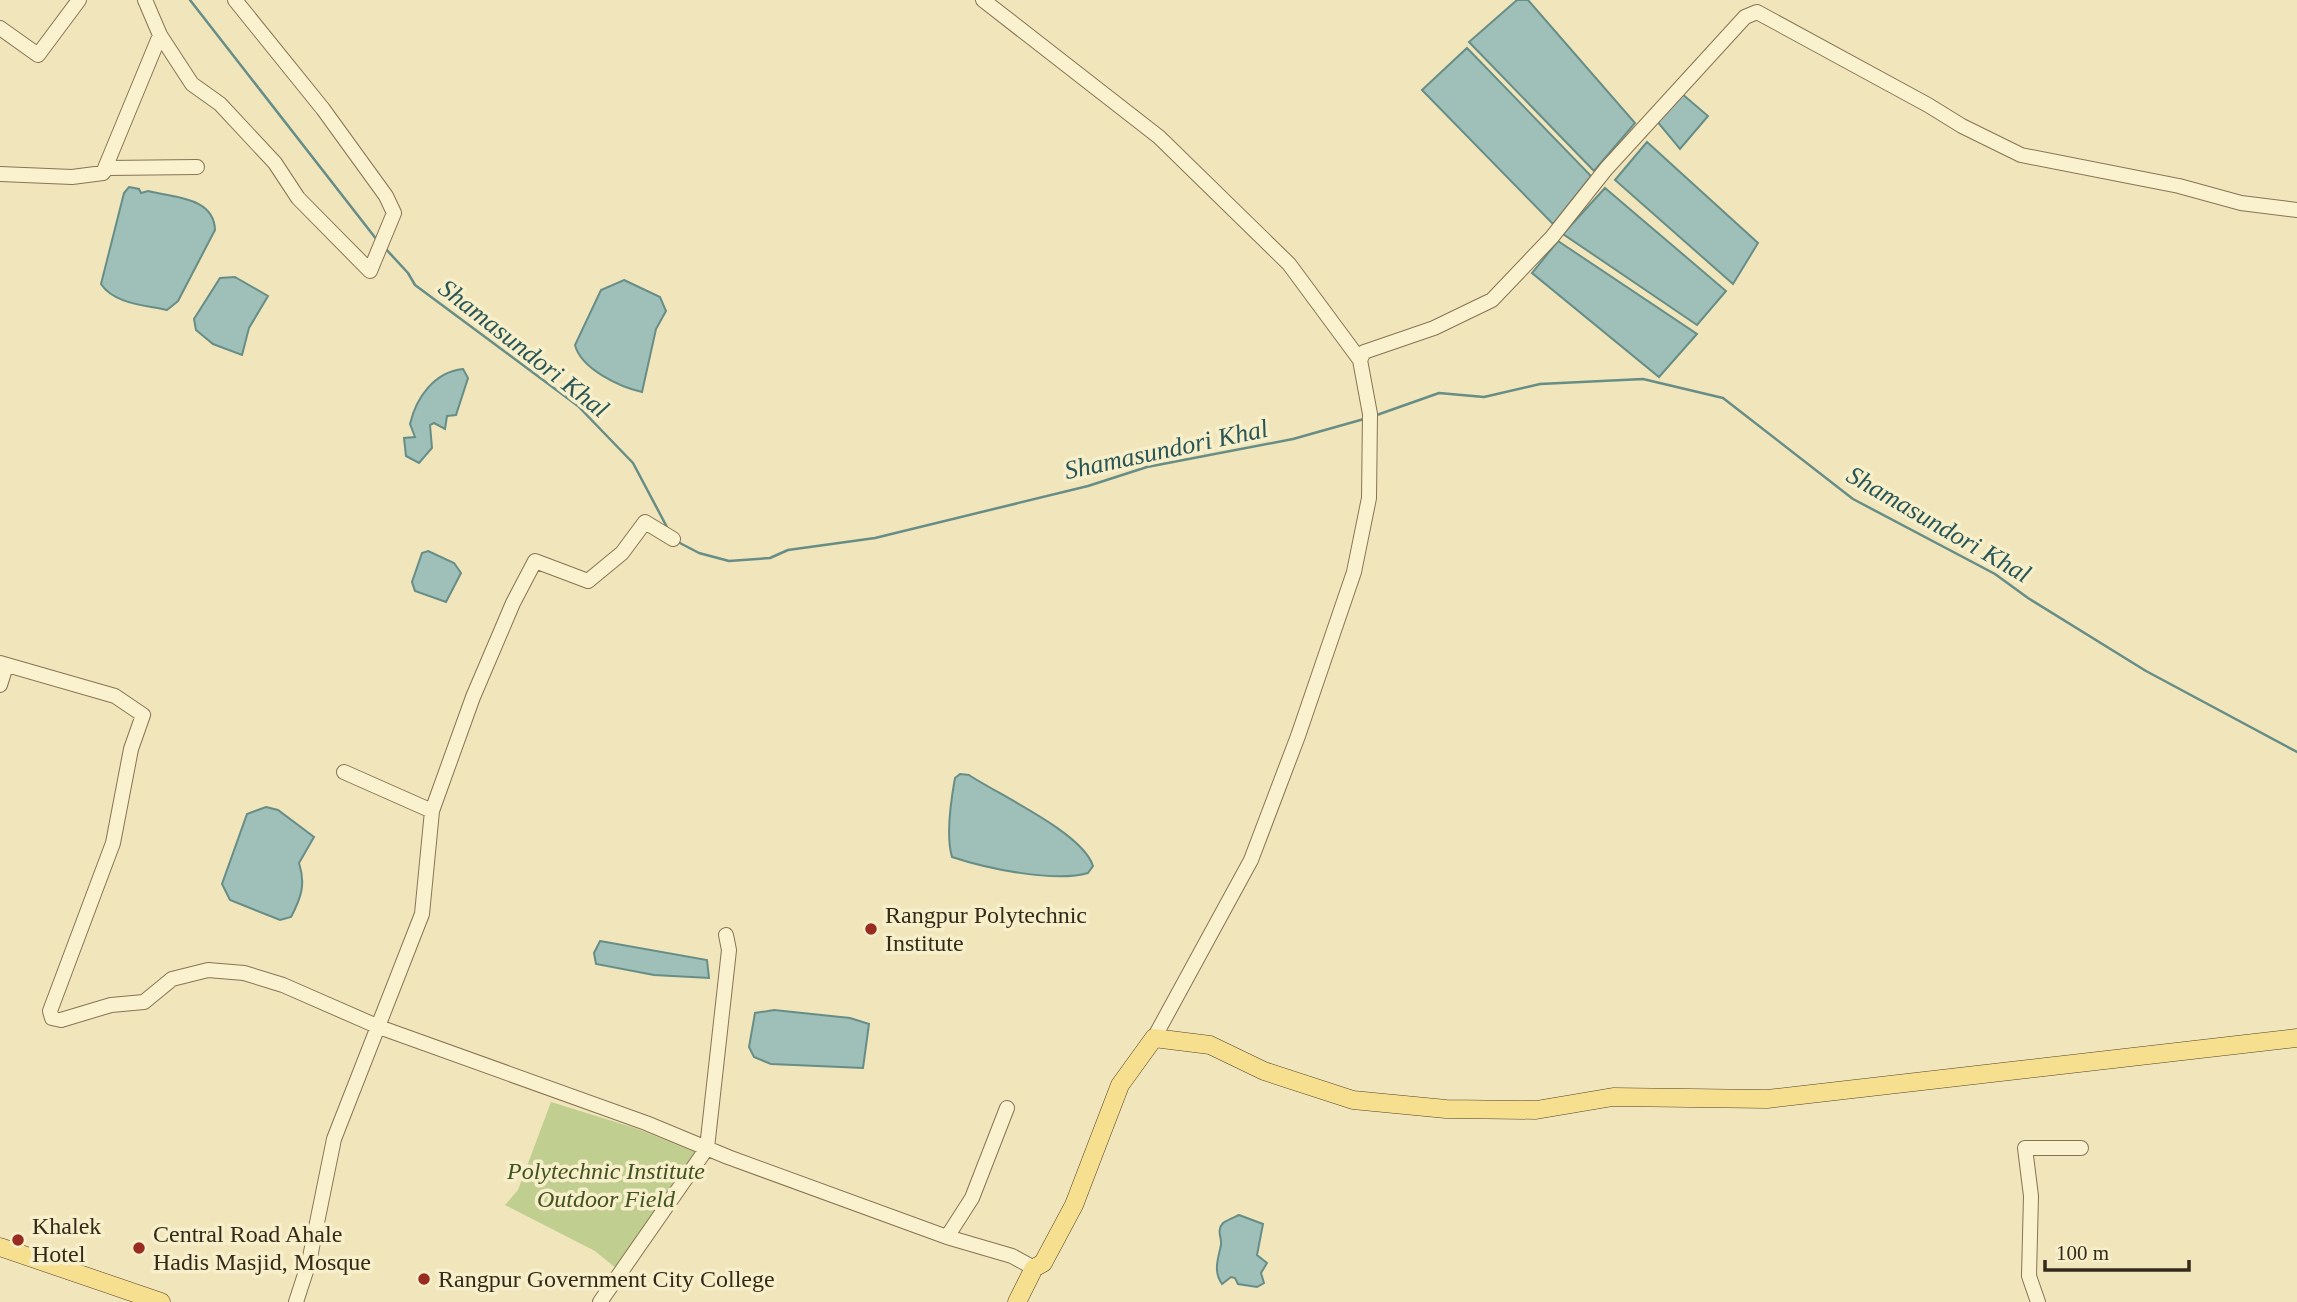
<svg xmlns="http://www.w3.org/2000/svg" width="2297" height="1302" viewBox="0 0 2297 1302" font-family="'Times New Roman',serif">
	<rect width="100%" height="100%" fill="#f0e5bb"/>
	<path fill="#c0ce8f" d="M551 1102 635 1128 710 1158 617 1269 595 1251 505 1205 518 1190Z"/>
	<path fill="#9fc0b9" stroke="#678d87" stroke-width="2" d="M1517 0H1528L1635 123 1594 171 1469 42Z
		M1467 48 1591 176 1553 224 1422 90Z
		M1681 93 1708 116 1680 149 1656 120Z
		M1647 142 1758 243 1733 284 1615 180Z
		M129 187 139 189 141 193 148 191C175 198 214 197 215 230L178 301 167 310C145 305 114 304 101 284L124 193Z
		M1605 188 1726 291 1697 325 1563 234Z
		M1558 241 1697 334 1659 377 1532 273Z
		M235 277 268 296 249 328 242 355 213 344 196 330 194 319 220 278Z
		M624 280 660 297 666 311 656 329 642 392C620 387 581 369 575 345L601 290Z
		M463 369 468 378 456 415 447 416 445 429 434 423 430 425 432 448 419 463 406 456 404 438 415 437 410 424C416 398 434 372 463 369Z
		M428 551 454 563 461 573 446 602 415 591 412 582 422 553Z
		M960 774 969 775C999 795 1083 833 1093 866L1088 873C1054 883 985 868 952 857 946 837 951 800 955 778Z
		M266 807 278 810 314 837 299 863C306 884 301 898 291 917L280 920 230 900 222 884 247 814Z
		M600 941 707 960 709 978 654 975 596 964 594 953Z
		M774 1010 850 1018 869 1024 863 1068 771 1064 754 1057 749 1047 755 1013Z
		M1239 1215 1263 1224 1257 1255 1267 1263 1261 1273 1264 1283 1257 1287 1238 1284 1235 1278 1231 1277 1222 1284C1213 1271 1218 1259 1221 1245 1222 1237 1216 1231 1223 1223 1227 1220 1235 1217 1239 1215Z"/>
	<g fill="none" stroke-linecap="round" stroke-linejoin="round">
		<path stroke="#678d87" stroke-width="2.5" d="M190 0 377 240
			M384 247 408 273 415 285 578 406 633 463 668 529
			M1374 416 1439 393 1484 397 1540 384 1643 379 1723 398 1853 499 1995 574 2028 598 2146 671 2297 752
			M678 542 699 553 729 561 770 558 788 550 875 538 1088 486 1147 467 1293 439 1364 419"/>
		<defs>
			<path id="minor" d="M145 0 160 35 192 84 220 104 275 163 298 198 370 271 394 213 386 196 323 109 235 0
				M983 0 1159 137 1289 264 1360 360 1370 414 1369 498 1354 572 1298 736 1251 860 1154 1038
				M0 28 38 55 79 0
				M103 173 160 35
				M0 174 72 177 103 173 107 168 197 167
				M1360 360 1364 352 1434 328 1492 300 1552 237 1606 169 1745 17 1757 12 1928 105 1962 126 2021 155 2179 186 2241 203 2297 210
				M0 663 115 696 143 715 131 749 113 843 50 1011 52 1018 61 1020 111 1005 144 1002 172 979 208 970 244 973 283 985 379 1027 646 1123 728 1157 947 1237 1012 1256 1034 1268
				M0 685 6 666
				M344 772 432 811
				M947 1237 972 1198 1007 1108
				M296 1302 309 1262 334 1139 422 914 432 811 473 697 513 603 535 561 588 581 622 553 645 522 673 539
				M600 1302 707 1148 729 950 726 935
				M2038 1302 2029 1276 2031 1196 2025 1148H2081"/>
			<path id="major" d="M0 1247 161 1302
				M1017 1302 1034 1268 1043 1263 1074 1205 1120 1085 1154 1038 1210 1045 1264 1071 1353 1100 1446 1109 1536 1110 1613 1097 1767 1099 2297 1038"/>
		</defs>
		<use href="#minor" stroke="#877454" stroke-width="16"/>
		<use href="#major" stroke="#544129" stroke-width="19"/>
		<use href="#minor" stroke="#faf1ce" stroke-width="14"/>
		<use href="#major" stroke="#f6e08f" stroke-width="18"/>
	</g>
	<g fill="#992c21" stroke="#f7eeca" stroke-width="2.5">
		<circle cx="871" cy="929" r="7"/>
		<circle cx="18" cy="1240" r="7"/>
		<circle cx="139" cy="1248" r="7"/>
		<circle cx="424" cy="1279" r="7"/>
	</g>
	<g text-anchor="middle" stroke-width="7" stroke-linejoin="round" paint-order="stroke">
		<g font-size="24" fill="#352a1a" stroke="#f7eeca" text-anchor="start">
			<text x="885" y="923">Rangpur Polytechnic<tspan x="885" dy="28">Institute</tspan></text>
			<text x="32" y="1234">Khalek<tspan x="32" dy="28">Hotel</tspan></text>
			<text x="153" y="1242">Central Road Ahale<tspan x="153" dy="28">Hadis Masjid, Mosque</tspan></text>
			<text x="438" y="1287">Rangpur Government City College</text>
		</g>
		<g font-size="24" font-style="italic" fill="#41531f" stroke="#f7eeca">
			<text x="606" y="1179">Polytechnic Institute<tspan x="606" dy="28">Outdoor Field</tspan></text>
		</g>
		<g font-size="26" font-style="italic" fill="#285556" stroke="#f7eeca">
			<text transform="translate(524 348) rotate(38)" y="9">Shamasundori Khal</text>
			<text transform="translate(1166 449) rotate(-12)" y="9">Shamasundori Khal</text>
			<text transform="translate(1939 524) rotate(30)" y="9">Shamasundori Khal</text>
		</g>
	</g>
	<path d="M2045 1260v10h144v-10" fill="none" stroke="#352a1a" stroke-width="3.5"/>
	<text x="2056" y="1260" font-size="21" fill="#352a1a" stroke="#f7eeca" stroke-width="5" paint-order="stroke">100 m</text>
</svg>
